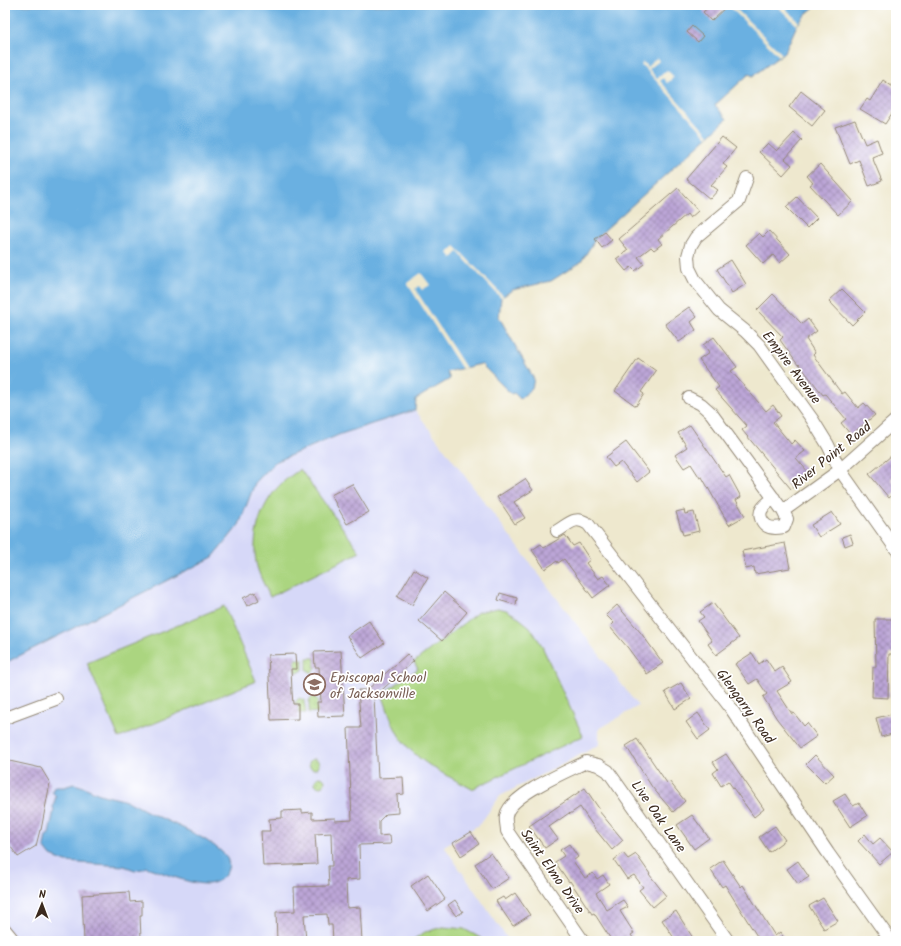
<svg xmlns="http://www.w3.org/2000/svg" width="901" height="946" viewBox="0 0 901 946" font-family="Kalam,sans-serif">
	<defs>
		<pattern id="green-dots" width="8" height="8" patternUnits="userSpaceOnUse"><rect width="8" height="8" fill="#abd580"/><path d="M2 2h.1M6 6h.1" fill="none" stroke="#94b76e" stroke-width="1.8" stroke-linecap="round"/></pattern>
		<pattern id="building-cross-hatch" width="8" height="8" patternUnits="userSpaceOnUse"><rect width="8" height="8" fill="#bca6d7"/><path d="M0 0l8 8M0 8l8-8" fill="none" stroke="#9a87ae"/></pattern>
	</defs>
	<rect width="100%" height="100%" fill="#fff"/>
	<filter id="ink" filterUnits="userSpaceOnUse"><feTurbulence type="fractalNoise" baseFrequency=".025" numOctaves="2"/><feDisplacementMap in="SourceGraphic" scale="8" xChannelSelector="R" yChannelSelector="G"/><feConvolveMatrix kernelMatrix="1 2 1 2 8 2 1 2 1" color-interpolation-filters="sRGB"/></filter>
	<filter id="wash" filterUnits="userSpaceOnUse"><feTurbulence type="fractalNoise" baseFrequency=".012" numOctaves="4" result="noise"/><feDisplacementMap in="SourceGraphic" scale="16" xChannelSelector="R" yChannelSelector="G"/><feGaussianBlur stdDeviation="0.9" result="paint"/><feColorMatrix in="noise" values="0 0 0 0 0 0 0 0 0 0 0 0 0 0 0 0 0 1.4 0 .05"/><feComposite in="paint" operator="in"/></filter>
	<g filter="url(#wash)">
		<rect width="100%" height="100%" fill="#eee8ce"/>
		<path fill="#d6d8f8" d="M415 410 638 706 599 729V745L500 796 480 824 444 846 509 941H5V663L213 557 239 525 255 483 275 462 341 434Z"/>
		<path fill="url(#green-dots)" stroke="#73804f" d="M307 658H315V667H317L312 673 307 670Z
			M295 659H303V670L298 673 294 669Z
			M314 696 319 702 318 712 309 713V700Z
			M299 698 304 700 306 713H298V704H294Z
			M309 764a5 5 0 1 1 10 0a5 5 0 1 1-10 0Z
			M315 782a5 5 0 1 1 10 0a5 5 0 1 1-10 0Z"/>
		<path fill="#abd580" stroke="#73804f" d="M300 469 360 552 270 597C265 586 258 574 256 562 252 538 259 511 274 492 280 483 291 476 300 469Z
			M224 606 256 681 119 738 87 663Z
			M498 608 506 610 515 615 530 627 541 644 583 736 472 789C445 774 415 762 398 734 391 722 387 707 382 694L418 669 414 662 478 612Z
			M443 927 464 929 486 941H465L451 938 431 941H411L425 932Z"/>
		<path fill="#6bb0e1" stroke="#536d80" d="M5 5H817L807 13 797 25 785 52 753 76 749 74 715 105 727 119 596 238 581 262 551 281 512 290 501 298 499 317 534 379 532 388 520 399 514 393 511 394 481 364 447 372 450 379 416 399 415 410 341 434 275 462 255 483 239 525 213 557 5 663Z
			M74 784C82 786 89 789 97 793 107 797 119 798 129 802 139 806 148 813 159 817 180 827 204 836 222 852 238 866 222 885 205 884 185 883 165 873 146 867L143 869 135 870 124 866 66 862 51 856 44 847 46 836 49 834 54 810 53 807 56 796 52 792 54 787H64Z"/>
		<path fill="#eee8ce" d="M708 5H732L782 54 779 56 729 6 713 21 703 9Z
			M776 5H782L799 22 797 25Z
			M657 58 659 61 649 69 657 79 667 70 674 77 667 83 663 78 660 81 709 135 707 137 641 64 643 62 647 67Z
			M455 246 504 297 501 298 458 252 452 258 448 253Z
			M421 273 430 285 422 290 419 286 415 289 466 368 462 369 407 283Z"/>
		<g id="blocks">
			<path fill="url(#building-cross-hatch)" d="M711 5H728L711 21 703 12Z
				M692 26 703 36 698 42 687 32Z
				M883 80 896 89V107L885 124 860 109 867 99 870 101Z
				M801 91 825 110 812 126 789 107Z
				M855 120 865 144 877 139 882 153 872 157 882 181 869 186 859 160 850 164 835 127Z
				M794 133 802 140 785 159 792 165 783 175 759 152 768 143 777 151Z
				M722 137 736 148 723 164 727 167 711 185 718 190 710 199 686 179Z
				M820 164 853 201 838 215 810 185 813 183 807 176Z
				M678 188 698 211 690 218 687 214 658 239 662 244 654 250 651 247 638 257 644 264 635 271 631 267 626 271 616 259 628 250 619 239Z
				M797 197 817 218 807 228 786 207Z
				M769 231 790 254 780 263 773 255 763 264 746 245 759 233 763 237Z
				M605 232 612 240 602 248 595 239Z
				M731 260 746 284 732 293 717 269Z
				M842 289 865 312 852 325 829 301Z
				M773 294 802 324 808 319 817 331 806 339 815 353 813 355 842 394 845 392 858 408 864 403 875 415 851 435 841 423 846 419 825 394 823 395 799 364 798 365 780 340 783 337 757 310Z
				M689 307 697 317 691 322 696 330 679 342 665 324Z
				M714 337 737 367 731 371 766 411 773 405 781 416 773 422 791 444 795 440 805 451 796 458 809 473 791 489 742 430 747 426 715 390 719 387 699 360 709 353 703 345Z
				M638 358 656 371 641 392 644 394 636 406 615 391Z
				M690 425 726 477 729 475 741 497 736 500 745 516 729 525 702 477 700 478 691 464 684 468 675 455 687 447 678 433Z
				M626 442 649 472 637 482 621 462 614 467 606 457Z
				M896 452V474L891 479 896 485V492L889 498 869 474Z
				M525 479 533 490 514 502 525 518 515 524 497 497Z
				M352 484 369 512 347 524 331 495Z
				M684 510 685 514 694 512 699 531 683 535 676 512Z
				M832 512 840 524 819 537 811 525Z
				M850 534 853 543 845 546 842 537Z
				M565 535 573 546 579 543 590 560 586 563 598 579 603 576 610 585 593 598 564 559 558 563 557 561 545 569 532 550 541 544 544 548Z
				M785 543 790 568 755 574 754 567 746 569 742 551Z
				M414 569 428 578 412 605 397 597Z
				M255 592 259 600 247 606 243 598Z
				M444 592 467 612 442 641 419 621Z
				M500 593 517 598 516 605 498 600Z
				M713 603 739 638 716 655 708 644 712 641 698 621 704 617 700 612Z
				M617 605 641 633 663 663 647 674 628 648 610 627 614 623 606 615Z
				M875 619H894L895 654H889L888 698 872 697 873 667H876Z
				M369 621 384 643 362 658 347 636Z
				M341 651 345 716 318 717 317 702H321L319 667H315L314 652Z
				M752 653 759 664 766 659 775 672 782 667 792 682 777 691 792 714 794 713 804 726 807 723 817 736 800 748 777 719 763 697 767 694 757 679 749 684 735 664Z
				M295 654 296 669H291L292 692 293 704H298V719L271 720 268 655Z
				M407 654 414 661 374 697 378 778 403 777 404 794 397 795 398 813 386 814 379 821V836L390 835 391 844 359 845 360 879 346 880 347 908 360 907 362 941H333L332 925H328L327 914 304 915 306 941H277L276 912 295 911 294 887 329 886 328 866H332L331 833 315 834 317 864 263 866 261 831H270L269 819 282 818V811L302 810V813L312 812V819L335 818V821L352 820 348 728H361L358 690H367Z
				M681 683 691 699 675 709 665 692Z
				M698 713 710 730 698 739 686 722Z
				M896 713V733L881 737 876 718Z
				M637 739 667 783 669 781 685 801 673 812 652 787 626 746Z
				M726 754 764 809 754 817 728 781 721 786 713 773 718 769 713 762Z
				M815 755 834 775 825 783 806 764Z
				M5 760 41 768 50 783 41 830H40L36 846 18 857 6 840 8 832H5Z
				M585 788 600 810 599 811 623 840 612 850 595 829 580 807 570 814 569 813 549 827 558 839 545 848 529 826Z
				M845 794 853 806 859 803 867 816 850 827 833 801Z
				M692 815 709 838 694 849 677 825Z
				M775 826 785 840 769 852 759 837Z
				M471 832 479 844 461 856 453 843Z
				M865 834 873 844 880 838 893 852 879 864 858 841Z
				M569 844 578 857 573 861 585 878 593 873 597 879 603 875 609 884 596 893 607 910 623 900 628 907 620 911 634 933 631 935 635 941H612L594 913 592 914 570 881 569 882 555 862 564 856 560 850Z
				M491 853 509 878 492 889 475 864Z
				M623 853 628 859 636 854 650 874H649L666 896 653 907 639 890 643 887 634 875 627 879 614 860Z
				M723 860 741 887 743 885 775 936 780 932 786 941H760L725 885 722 887 710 869Z
				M798 861 809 877 798 884 787 869Z
				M428 874 445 899 428 911 411 886Z
				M129 892 130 902 142 901V915H140L141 939 84 941 82 895Z
				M515 893 530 915 513 926 496 901 503 897 505 900Z
				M823 898 838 921 824 929 809 906Z
				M455 900 463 912 456 916 448 905Z
				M676 911 693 938 688 941H676L662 920Z"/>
		</g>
	</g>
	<g filter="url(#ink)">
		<use href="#blocks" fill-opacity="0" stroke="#948976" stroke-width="1"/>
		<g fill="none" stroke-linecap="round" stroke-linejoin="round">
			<defs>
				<path id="minor" d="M747 178 739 201 696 237 691 245 688 256 689 268 695 280 719 310 745 331 759 345 812 419 828 445 840 470 896 549
					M689 398 701 404 711 413 783 511 787 519 784 527C778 528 772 529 767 526 762 523 758 515 762 509 764 505 770 501 774 498
					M783 511 840 470 896 420
					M557 531C569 524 575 515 588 524L730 707 828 853 891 941
					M5 718 56 699
					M5 930 14 941
					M583 941 507 831C507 826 505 821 506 816 509 795 568 771 586 762L598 765 608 771 728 941"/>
			</defs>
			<use href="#minor" stroke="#948976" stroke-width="14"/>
			<use href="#minor" stroke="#fff" stroke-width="12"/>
		</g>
	</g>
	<defs>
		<symbol id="school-ring" viewBox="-11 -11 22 22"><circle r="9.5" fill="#fff" stroke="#8d6e63" stroke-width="1.5"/><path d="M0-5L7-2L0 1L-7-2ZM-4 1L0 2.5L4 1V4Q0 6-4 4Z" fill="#8d6e63"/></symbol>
	</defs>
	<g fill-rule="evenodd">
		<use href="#school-ring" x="302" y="672" width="25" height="25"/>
	</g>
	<g text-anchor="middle" stroke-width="3.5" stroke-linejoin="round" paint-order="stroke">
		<g font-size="14" fill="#3b2a1e" stroke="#fff">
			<text transform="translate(792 367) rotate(53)" y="5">Empire Avenue</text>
			<text transform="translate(831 455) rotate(-39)" y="5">River Point Road</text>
			<text transform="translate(746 706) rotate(54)" y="5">Glengarry Road</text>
			<text transform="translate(659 816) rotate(55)" y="5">Live Oak Lane</text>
			<text transform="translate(553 871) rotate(55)" y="5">Saint Elmo Drive</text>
		</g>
		<g font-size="14" fill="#785e54" stroke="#fff" text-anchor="start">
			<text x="330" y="682">Episcopal School<tspan x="330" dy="16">of Jacksonville</tspan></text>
		</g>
	</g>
	<rect width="901" height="946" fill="none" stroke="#fff" stroke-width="20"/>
	<g transform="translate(42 904) rotate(1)" stroke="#ffffff" stroke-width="3" paint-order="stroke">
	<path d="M0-3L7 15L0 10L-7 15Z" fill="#3b2a1e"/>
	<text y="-6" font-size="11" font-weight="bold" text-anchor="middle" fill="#3b2a1e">N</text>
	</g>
</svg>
